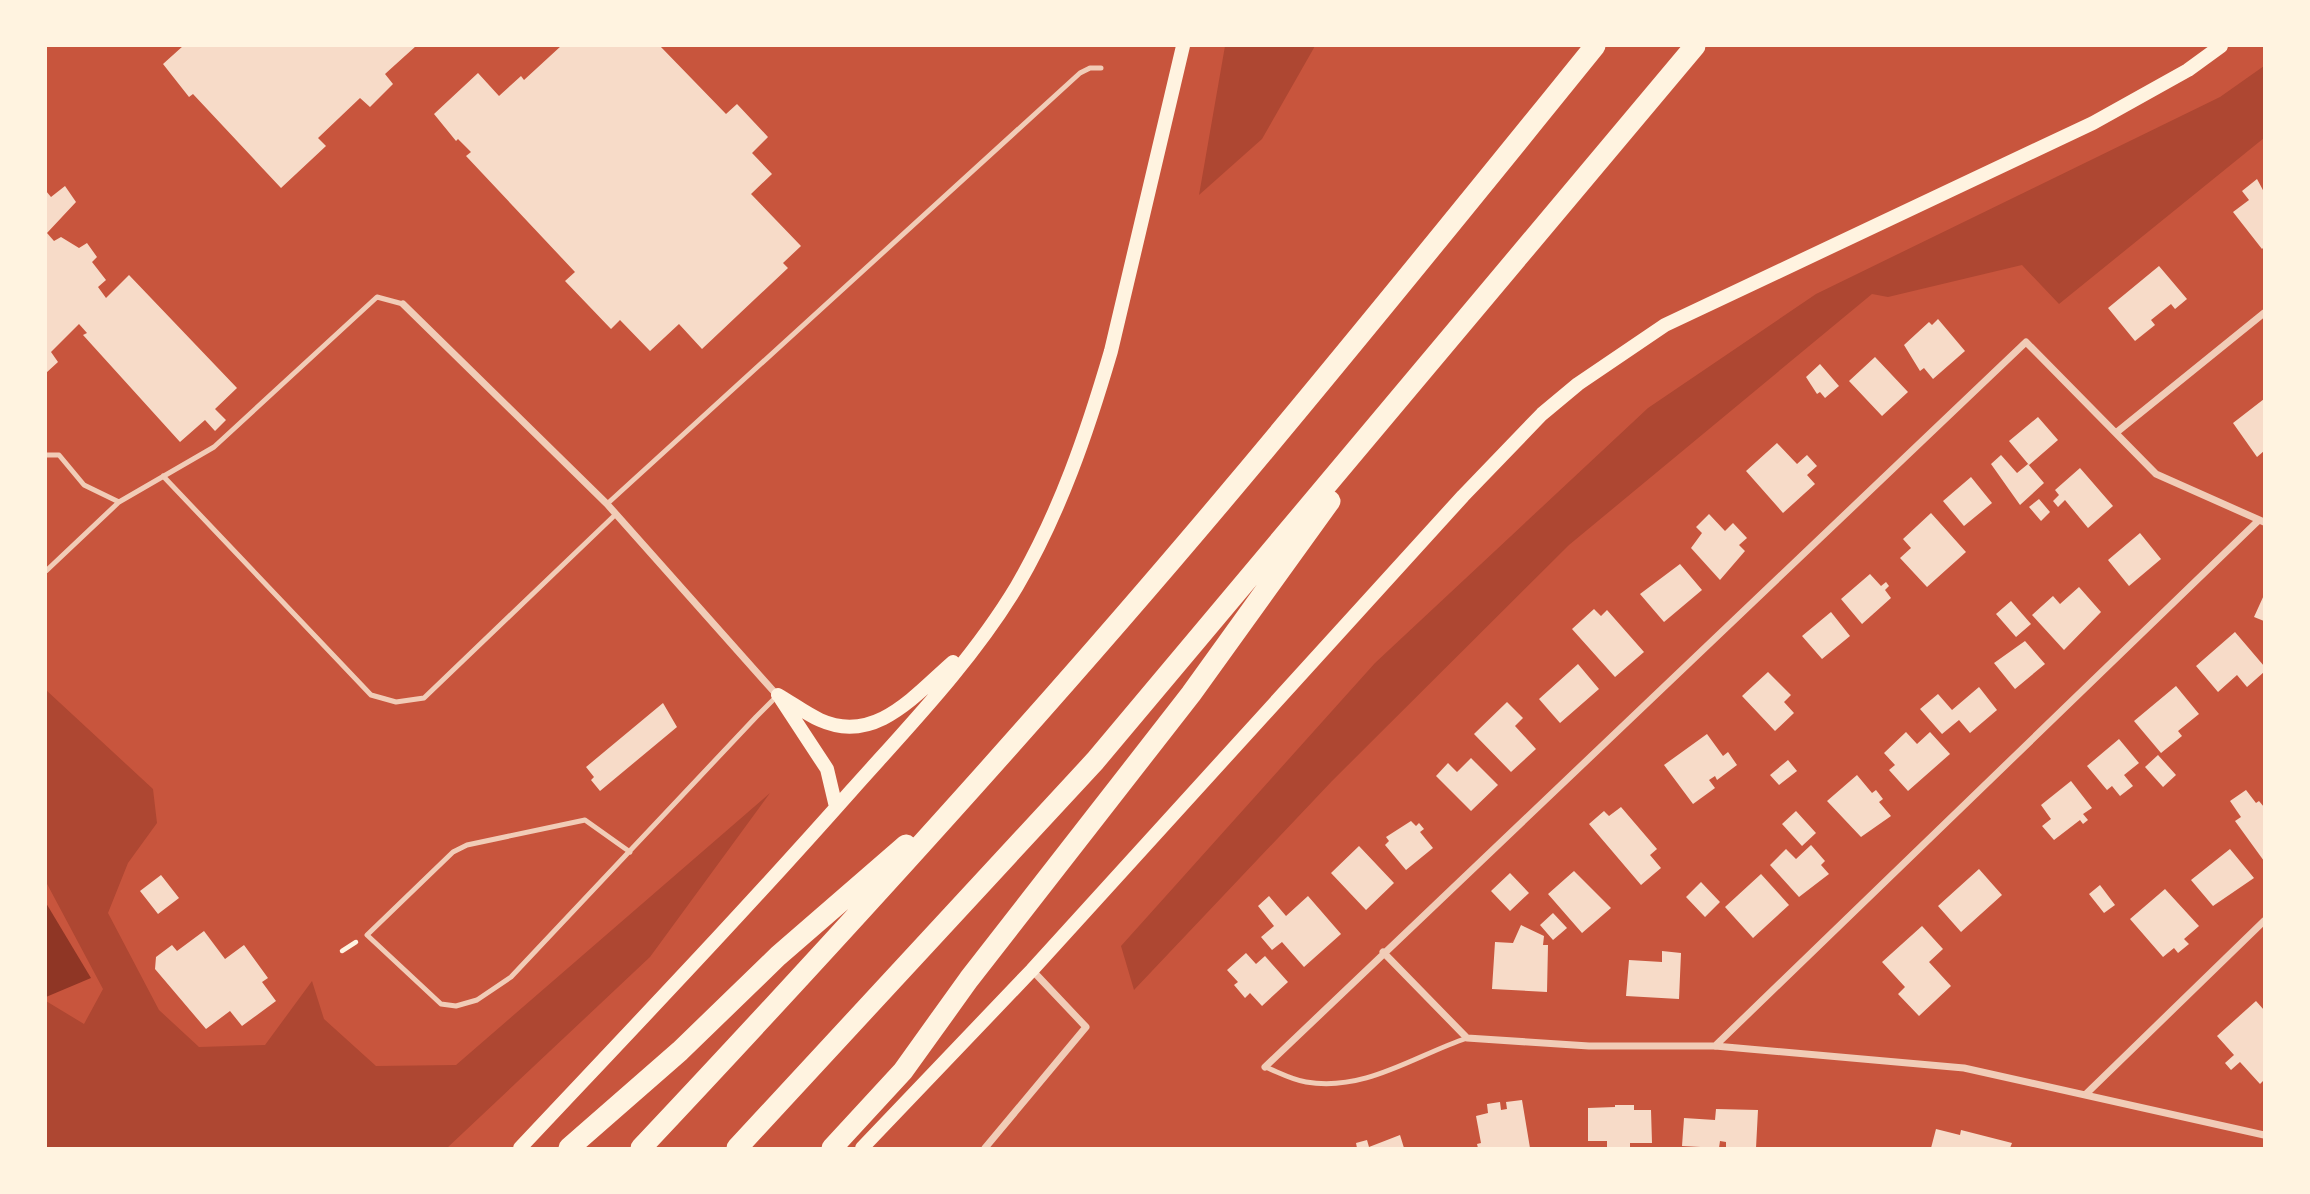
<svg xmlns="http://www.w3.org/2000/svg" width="2310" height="1194" viewBox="0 0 2310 1194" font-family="'Fira Sans Condensed',sans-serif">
	<rect width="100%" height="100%" fill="#c8553d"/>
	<path fill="#ae4732" d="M1225 46H1315L1262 139 1199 195Z
		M2264 66V138L2059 304 2022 265 1888 297 1872 294 1569 545 1332 781 1134 990 1121 946 1375 663 1648 408 1816 294 2220 97Z
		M46 690 153 789 157 823 128 863 108 913 159 1010 199 1047 265 1045 312 981 324 1019 376 1066 456 1065 770 793 650 957 447 1148H46V1001L84 1024 103 989 46 882Z"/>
	<path fill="#8f3625" d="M46 903 91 978 46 997Z"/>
	<path fill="#f7dbc8" d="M183 46H416L385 74 393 84 370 107 360 98 318 138 326 146 281 188 193 94 189 97 163 64Z
		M561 46H660L726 114 737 104 768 137 752 153 772 174 751 194 801 246 783 263 788 268 702 349 679 324 650 351 620 320 611 329 565 281 575 272 466 156 471 152 458 139 456 141 434 114 478 73 499 96 521 76 524 80Z
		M2257 179 2264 192V247L2262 249 2233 212 2249 200 2242 191Z
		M65 186 76 202 47 233 54 241 61 237 79 248 87 243 97 257 92 262 106 280 98 287 106 298 129 275 237 388 215 409 226 420 215 431 205 420 180 442 83 335 87 333 79 324 51 352 58 362 46 373V191L51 197Z
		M2159 266 2187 299 2175 309 2171 304 2151 320 2155 325 2135 341 2108 308Z
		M1938 319 1965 351 1933 379 1924 368 1920 371 1904 345 1929 322 1932 325Z
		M1875 357 1908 392 1882 416 1849 381Z
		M1820 364 1839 386 1825 398 1820 392 1817 394 1806 377Z
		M2264 399V451L2257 457 2233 423Z
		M2038 417 2058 440 2029 465 2009 441Z
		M1777 443 1797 464 1807 455 1817 466 1807 475 1815 484 1783 513 1746 471Z
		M2001 455 2017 473 2028 464 2044 483 2020 505 1991 464Z
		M2080 468 2113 506 2088 528 2065 500 2058 507 2053 501 2059 495 2055 490Z
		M1971 477 1992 503 1964 526 1943 501Z
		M2039 499 2050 512 2041 521 2029 507Z
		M1931 513 1966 552 1927 587 1900 558 1911 548 1903 539Z
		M1709 514 1725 531 1733 523 1747 538 1739 545 1745 551 1720 580 1691 548 1702 533 1696 527Z
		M2140 533 2161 559 2129 586 2108 560Z
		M1680 564 1702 590 1664 622 1640 594Z
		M1870 574 1881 586 1886 582 1889 586 1885 590 1891 598 1862 624 1841 599Z
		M2079 587 2101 612 2064 650 2032 615 2053 596 2060 604Z
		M2264 595V621L2254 617Z
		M2011 601 2031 624 2016 637 1996 614Z
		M1594 609 1601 616 1607 610 1644 652 1615 677 1572 629Z
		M1831 612 1850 636 1822 659 1802 636Z
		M2235 632 2264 666V672L2247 687 2237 675 2218 692 2196 666Z
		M2025 641 2045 664 2015 689 1994 663Z
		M1578 664 1599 689 1560 723 1539 699Z
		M1768 672 1791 695 1784 702 1794 713 1775 731 1742 696Z
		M2176 686 2199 714 2178 731 2182 736 2161 753 2134 721Z
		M1979 687 1997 710 1970 733 1959 720 1942 734 1920 709 1938 694 1952 710Z
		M1507 702 1523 718 1515 726 1536 749 1511 772 1474 734Z
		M663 703 677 727 600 791 591 780 594 777 586 767Z
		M1906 732 1917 744 1930 732 1950 754 1908 791 1889 770 1895 765 1884 753Z
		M1707 734 1723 756 1728 752 1737 765 1717 780 1715 776 1709 780 1715 788 1693 804 1664 765Z
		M2119 739 2139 763 2124 775 2133 786 2120 796 2112 786 2107 790 2087 766Z
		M2158 755 2176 775 2163 787 2145 767Z
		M1471 758 1498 785 1471 811 1436 776 1448 763 1457 772Z
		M1788 760 1797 771 1779 785 1770 775Z
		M1857 775 1872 793 1876 790 1883 799 1879 802 1891 816 1861 837 1827 801Z
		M2071 781 2092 808 2083 814 2088 820 2083 824 2080 820 2054 840 2042 826 2051 819 2041 805Z
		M2246 790 2256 803 2259 801 2264 807V861L2235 821 2241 817 2230 801Z
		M1621 807 1657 849 1650 855 1661 868 1641 885 1589 824 1604 811 1609 816Z
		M1796 811 1816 833 1802 846 1782 824Z
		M1411 821 1416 826 1419 823 1424 829 1420 832 1433 848 1406 870 1385 845 1389 841 1386 837Z
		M1811 845 1825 861 1821 865 1829 874 1799 897 1770 865 1786 849 1796 859Z
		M1359 846 1394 883 1366 910 1331 873Z
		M2230 849 2254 878 2213 906 2191 880Z
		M1979 869 2002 895 1961 932 1938 906Z
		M1574 871 1611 908 1582 933 1548 894Z
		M1510 873 1529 893 1510 911 1491 891Z
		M1761 874 1789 905 1753 938 1725 907Z
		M161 875 179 898 158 914 140 891Z
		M1701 882 1720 902 1705 917 1686 897Z
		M2100 885 2115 905 2104 913 2089 894Z
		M2165 889 2199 926 2184 939 2189 944 2178 953 2174 948 2163 957 2130 919Z
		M1269 896 1286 916 1308 896 1341 934 1304 967 1282 942 1272 950 1261 937 1274 926 1258 906Z
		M1553 913 1567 928 1553 940 1540 925Z
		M1521 925 1544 936 1543 945H1548L1547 992 1492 989 1495 942 1513 943Z
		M1922 926 1943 949 1929 962 1951 986 1919 1016 1898 994 1905 987 1882 962Z
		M204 931 225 959 244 945 268 978 262 982 276 1001 242 1026 230 1011 206 1029 155 969 156 957 172 945 177 951Z
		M1662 951 1681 953 1679 999 1626 996 1629 960 1662 962Z
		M1246 953 1256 964 1265 956 1288 982 1262 1006 1250 993 1245 998 1234 985 1238 982 1227 970Z
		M2256 1001 2264 1010V1080L2260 1084 2240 1062 2231 1070 2225 1063 2234 1055 2217 1036Z
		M1522 1100 1530 1148H1478L1477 1144 1481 1143 1476 1116 1488 1113 1487 1104 1500 1102 1501 1110 1507 1109 1506 1102Z
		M1615 1105H1634V1110H1651L1652 1143H1630V1148H1607V1141H1588V1108L1615 1107Z
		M1716 1109 1758 1110 1756 1148H1726V1142L1720 1141 1719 1148 1682 1146 1684 1118 1715 1120Z
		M1936 1129 1960 1135 1961 1130 2012 1143 2010 1148H1931Z
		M1400 1135 1404 1148H1357L1356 1143 1367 1140 1369 1147Z"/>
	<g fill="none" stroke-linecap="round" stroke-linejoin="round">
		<path stroke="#fff3e0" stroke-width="4.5" d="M342 951 356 942"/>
		<path stroke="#f1ccb7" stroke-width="5" d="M46 455H59L84 485 119 502 214 447 377 297 403 304
			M163 476 371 695 396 702 424 698 616 514
			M607 504 1080 73 1090 68H1101
			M46 571 119 502
			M630 852 585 820 467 845 453 852 367 935 441 1004 456 1006 477 1000 511 977 756 717 776 697
			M1265 1067C1278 1072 1292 1080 1306 1082 1365 1092 1414 1056 1467 1038"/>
		<path stroke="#f1ccb7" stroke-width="7" d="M403 304 607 504 777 695
			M2117 432 2264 313
			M1383 952 1467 1038 1589 1046H1715L1964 1068 2264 1135
			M1715 1046 2259 520
			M1265 1067 2026 342 2156 474 2264 522
			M2086 1094 2264 921
			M985 1148 1086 1027 1032 970"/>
		<path stroke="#fff3e0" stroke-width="14" d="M778 695C792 703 805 713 820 720 875 745 915 695 953 662
			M781 699 827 769 836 807
			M520 1148C631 1030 743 913 851 791 909 726 972 661 1017 586 1060 512 1087 433 1111 351L1183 46
			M862 1148 1032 970 1463 496 1542 414 1578 384 1665 325 2093 123 2188 70 2221 46"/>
		<path stroke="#fff3e0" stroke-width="21" d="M569 1148 680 1051 778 956 906 845
			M641 1148C845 931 1046 711 1238 482 1359 338 1477 192 1595 46
			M737 1148 1095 761 1695 46
			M832 1148 903 1071 969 979 1191 694 1330 501"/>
	</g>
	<rect width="2310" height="1194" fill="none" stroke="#fff3e0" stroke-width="94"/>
</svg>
